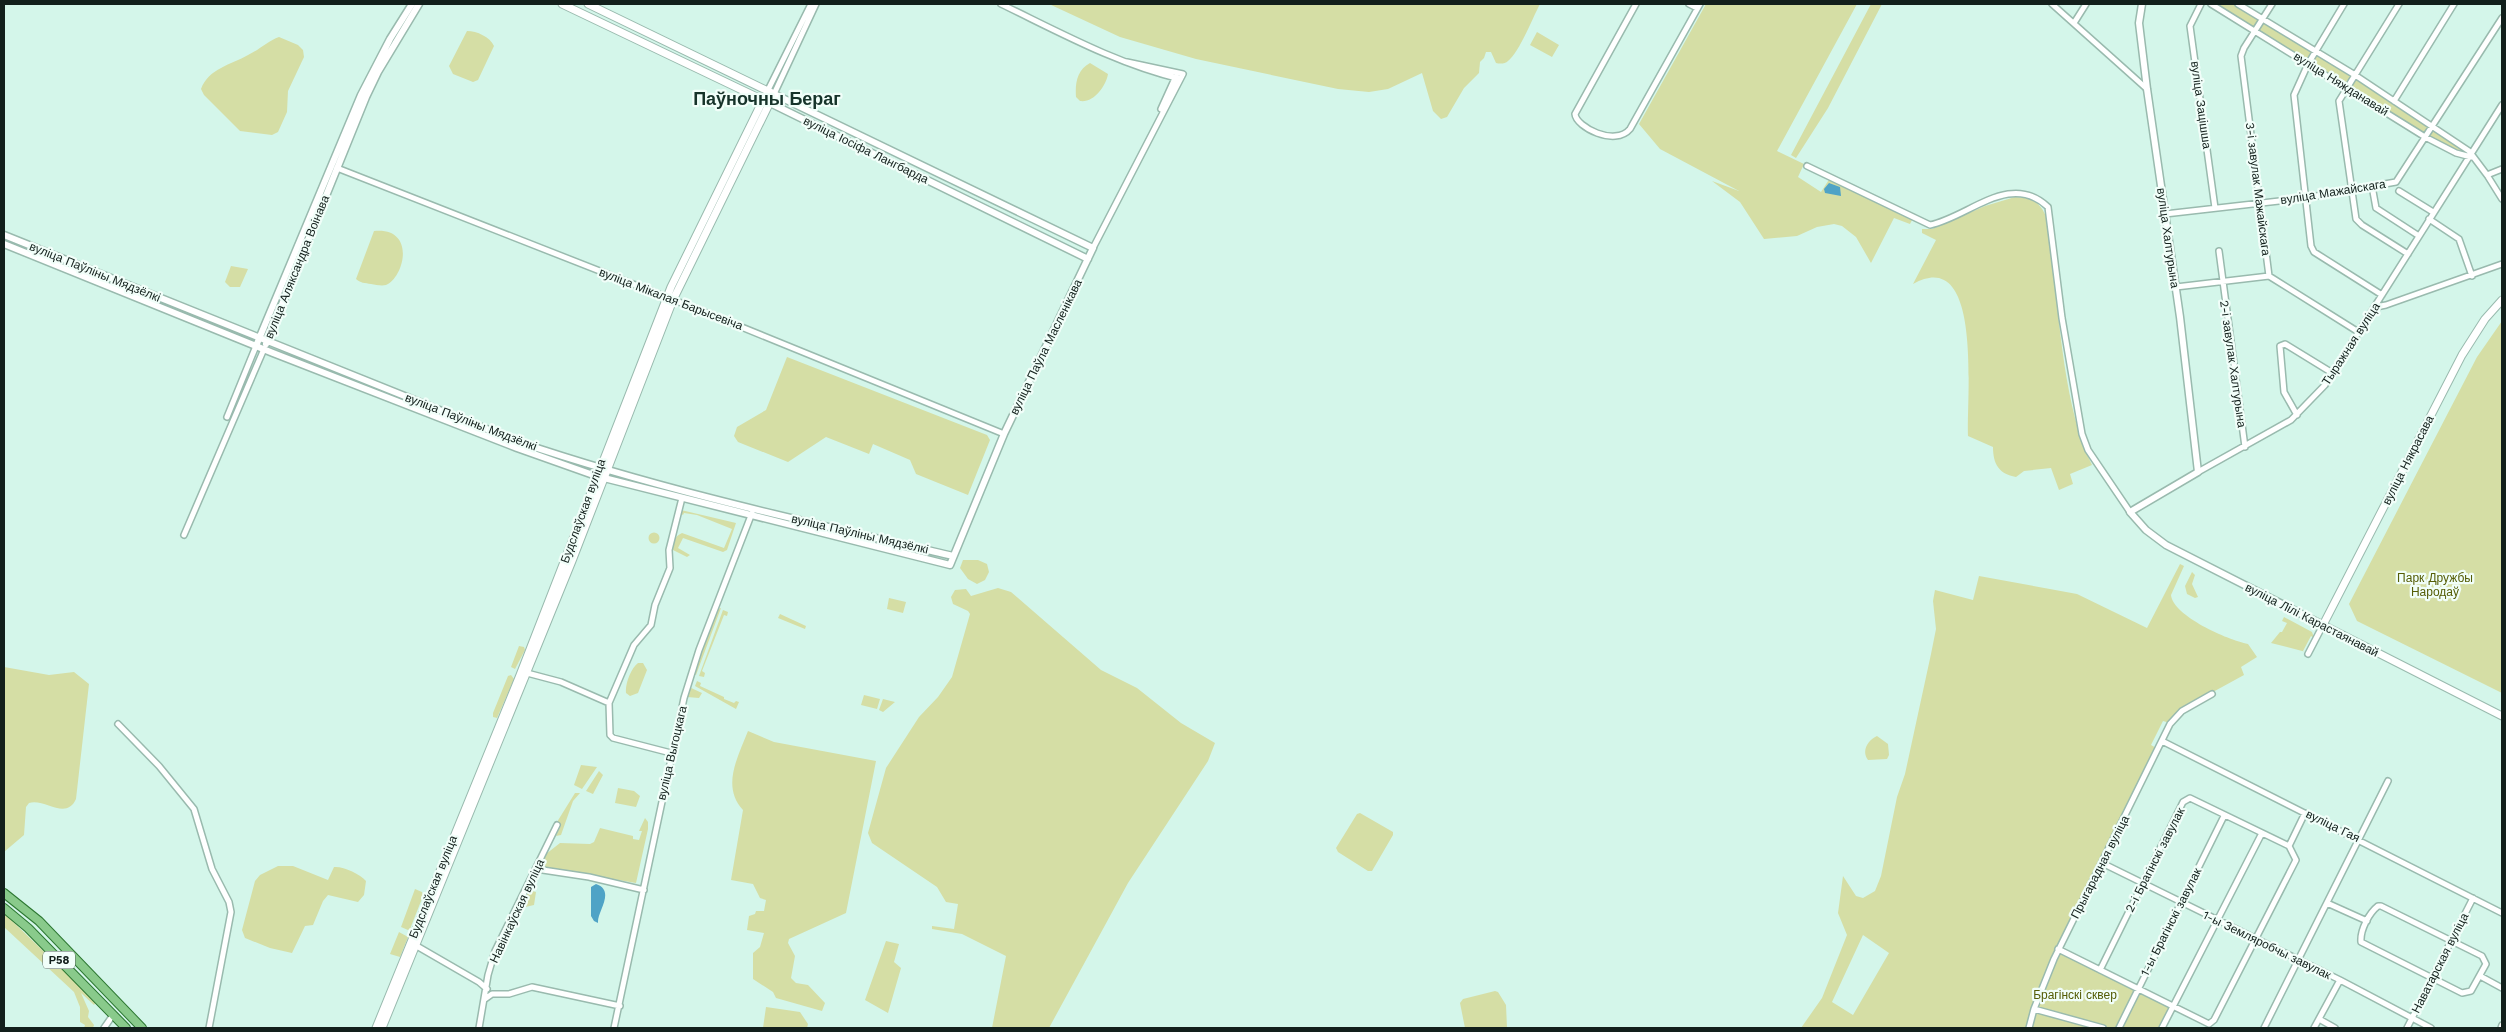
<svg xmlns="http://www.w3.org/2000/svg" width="2506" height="1032" viewBox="0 0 2506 1032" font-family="'Work Sans',sans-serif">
	<rect width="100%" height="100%" fill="#d4f6ea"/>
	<path fill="#d5dea5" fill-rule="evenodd" d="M1049 4H1540C1533 17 1519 53 1508 61 1505 64 1500 64 1496 63L1491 52H1486L1484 58 1480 62 1479 73 1464 88 1447 117 1441 119 1433 111 1422 73 1388 89 1369 92 1338 89 1196 59 1120 37Z
		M1706 4H1857L1777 151 1804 164 1798 177 1821 192 1830 178 1912 220 1910 224 1894 218 1871 263 1856 237 1842 226 1834 224 1817 227 1797 236 1764 239 1740 202 1712 181 1739 191 1660 149 1639 124Z
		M1871 4H1882L1828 108 1796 158 1791 155Z
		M2211 4H2238L2323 55 2469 151 2466 157 2451 151Z
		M467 31C477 31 490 37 494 46L478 80 473 82 453 74 449 66Z
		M1537 32 1559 45 1552 57 1530 45Z
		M279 37 298 45 303 50 304 57 288 91 287 112 278 132 272 135 240 131 204 95 201 89C209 68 231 65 248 55 259 50 268 41 279 37Z
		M1090 63 1108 74C1106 86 1094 103 1080 101L1076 97C1075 83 1077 70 1090 63Z
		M2015 197C2038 198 2044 207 2049 227 2058 297 2061 403 2092 465L2070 474 2073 484 2059 490 2051 468 2024 471 2016 477C1999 474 1993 464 1993 447L1968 436C1966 400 1984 244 1913 284L1936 240 1922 233V229H1932L1985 206Z
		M374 231C417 227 404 278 386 285 382 286 376 285 371 284 365 283 360 283 356 279Z
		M231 266 248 269 240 287H230L225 282Z
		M2502 321V693L2357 621 2349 604 2477 357Z
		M787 357 987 435 990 440 968 495 916 474 910 460 873 444 869 454 826 437 788 462 738 442 734 436 737 427 766 410Z
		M681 510 736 523 727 550 723 552 683 538 678 548 690 555 687 557 673 550C674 541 674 537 682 533L724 548 732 529 697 515 684 513 683 515 681 514Z
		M648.5 538a5.5 5.5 0 1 1 11 0a5.5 5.5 0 1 1-11 0Z
		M963 560H978L987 564 989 572 985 580 977 584 968 579 960 568Z
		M2180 564 2184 566 2171 595C2173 616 2228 640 2248 644L2257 657 2241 667 2244 675 2191 704 2170 723 2163 721 2151 745 2158 749 2058 949 2173 1007 2162 1028H1801L1822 998 1847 935 1838 913 1843 876 1856 896 1863 898 1875 891 1881 876 1897 797 1905 774 1931 654 1936 629 1933 601 1935 590 1973 600 1979 576 2077 594 2147 628ZM1863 935 1889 953 1853 1015 1832 1002Z
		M2192 572 2195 575 2192 584 2198 597 2195 598 2187 594 2185 586Z
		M998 588 1011 592 1101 670 1137 688 1181 723 1215 743 1208 761 1128 883 1049 1028H992L1006 956 962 934 932 929V926L954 929 958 904 946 902 937 887 872 843 868 833 886 768 919 717 938 697 952 677 970 614 968 611 953 604 951 597 955 590 966 589 971 596Z
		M889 598 906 602 903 613 887 609Z
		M721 608 696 675 694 674 717 609Z
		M723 610 728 612 727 616 724 615 702 671 705 673 704 677 699 676Z
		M780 614 806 626 805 629 778 618Z
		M2284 617 2312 632 2314 638 2311 636 2303 651 2306 652 2271 643 2280 632H2282L2287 623 2282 621Z
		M519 646 524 647 525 650 515 669 511 667Z
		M638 663H643L647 670 638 693 630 696 626 693C625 684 631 668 638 663Z
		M4 667 49 675 74 672 89 684 76 799C66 821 45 798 29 803L26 807 24 835 4 852Z
		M511 675 514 679 497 718 493 717V713L508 676Z
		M697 681 701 683 700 686 724 697V699L734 703 736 701 739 702 736 709 695 686Z
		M689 687 702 693 699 698 687 697Z
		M864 695 880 699 877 709 861 705Z
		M883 699 895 702 883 712 879 710Z
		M748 731 774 742 876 761 846 913 789 939 788 943 795 956 791 978 796 983 808 985 825 1003 822 1011 776 998 773 992 753 979V953L760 947 764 933 747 930 749 916 755 914 756 911H764L766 900 760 898 753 884 731 880 743 810C721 786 738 757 748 731Z
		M1877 736 1888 744 1889 755 1887 759 1868 760C1861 751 1868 740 1877 736Z
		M581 765 597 767 582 789 574 785Z
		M599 771 603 775 593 794 586 791Z
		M618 788 634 791 640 796 636 807 615 803Z
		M575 793H580L573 801 561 835 556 836 561 825 557 822Z
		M1360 813 1393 832V835L1372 871H1368L1338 852 1336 848 1357 814Z
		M645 818 648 822V829L636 883 542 867 546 854 560 843 590 844 594 842 600 828 633 836V839L639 840 642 831H639Z
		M278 866H293L328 880 334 867C343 866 360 874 366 881L364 895 358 902 328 895 323 901 313 925 305 926 292 953 270 948 245 938 242 930 255 881 260 875Z
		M415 889 422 892 423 896 410 929 408 930 401 927Z
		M528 890 536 892 534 905 521 908Z
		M4 913 96 1002 94 1005 81 993 89 1011 88 1017 94 1025 93 1028H84L85 1025 80 1022V1007L74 992 4 927Z
		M399 932 408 937 400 957 390 954Z
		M886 941 899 944 894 962 901 968 888 1013 865 1000Z
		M1495 991 1498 992 1506 1005 1507 1028H1465L1460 1003 1463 999Z
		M766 1007 800 1012 808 1024 807 1028H763Z"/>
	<path fill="#4fa3c6" d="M1829 183 1840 187 1841 196 1825 193 1824 189Z
		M596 884C616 891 597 911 598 923L594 921 591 916V887Z"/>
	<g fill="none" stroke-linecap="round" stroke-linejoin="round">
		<defs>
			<path id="minor" d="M1001 4C1059 32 1117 64 1180 79
				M1636 4 1575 114C1576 127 1615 147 1630 129L1700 4
				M1689 4 1697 8
				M2052 4 2147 89
				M2201 4 2190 26 2215 208
				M2211 4 2425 137 2456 153 2471 157
				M2238 4 2355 75 2469 151 2487 175 2502 199
				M2344 4 2308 64 2294 95 2311 246 2314 252 2382 295
				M2399 4 2339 101 2356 219 2362 225 2408 254
				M2074 23 2086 4
				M774 94 816 4
				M763 100 811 4
				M2394 101 2454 4
				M1161 109 1176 76
				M1807 166 1930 225C1969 217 2010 171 2048 207L2062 318 2082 434 2088 450 2130 512
				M337 168 712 315 1004 434
				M2487 175 2502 169
				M2372 186 2376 208 2419 236
				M2399 191 2433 212
				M2165 214 2305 198 2396 182 2502 18
				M2429 219 2459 239 2472 276
				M1093 248 1183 74 1127 62
				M2219 251 2245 447
				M2269 276 2241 56 2244 48 2272 4
				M2269 276 2360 333
				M2176 287 2269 276
				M2376 307 2386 305 2502 264
				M2297 415 2284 392 2280 346 2285 344 2334 374
				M227 417 256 346
				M2198 472 2291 420 2325 385 2502 105
				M184 535 264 349
				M2308 654 2323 625
				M527 673 561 682 609 703
				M118 724 159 766 194 809 212 869 229 902 231 912 209 1028
				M2162 741 2502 913
				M671 753 613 738 610 735 609 703 634 645 651 625 655 605 670 568 669 550 682 498
				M2102 863 2340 980 2431 1028
				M536 869 589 877 644 890
				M2327 903 2367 921
				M2378 906H2381L2482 956 2486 964 2471 991 2462 993 2361 942C2360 930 2369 913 2378 906Z
				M415 945 479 982 487 989
				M2058 949 2209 1024 2214 1020 2296 860 2289 846 2305 813
				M2100 970 2183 802 2190 798 2289 846
				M2480 976 2502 988
				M485 999 492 994H509L532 987 620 1006
				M2034 1009 2103 1028
				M2319 1019 2335 1028
				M104 1028 113 1015
				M479 1028 488 975 495 951 557 825
				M614 1028 684 698 699 650 752 513
				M2029 1028 2034 1009 2054 959 2170 724 2182 711 2212 694
				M2119 1028 2224 816
				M2162 1028 2262 833
				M2264 1028 2388 781
				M2314 1028 2340 980
				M2407 1028 2473 898
				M2501 1028 2502 1025"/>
			<path id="tertiary" d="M2142 4 2139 23 2147 89 2180 317 2198 472 2130 512 2146 530 2166 545 2323 625
				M766 101 1088 259
				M4 235 519 442C661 490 807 522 953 556
				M4 244 273 353 517 448 596 476 950 565 1004 434 1093 248 774 94
				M266 344 366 97 378 72 419 4
				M256 346 361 95 390 39 412 4"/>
			<path id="secondary" d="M2502 300 2485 319 2462 355 2323 625 2502 716
				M376 1028 520 675 671 287 763 100 562 4
				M382 1028 572 561 673 300 774 94 588 4"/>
			<path id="primary" d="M4 893 39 921 142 1028
				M4 908 28 928 126 1028"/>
		</defs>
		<use href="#minor" stroke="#99baae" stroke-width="8"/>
		<use href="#tertiary" stroke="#99baae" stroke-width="9"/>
		<use href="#secondary" stroke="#99baae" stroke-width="9"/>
		<use href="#primary" stroke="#2c7731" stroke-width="10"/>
		<use href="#minor" stroke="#fff" stroke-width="5"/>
		<use href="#tertiary" stroke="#fff" stroke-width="6"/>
		<use href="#secondary" stroke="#fff" stroke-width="7"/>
		<use href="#primary" stroke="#89ca8b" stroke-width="8"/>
	</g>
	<g text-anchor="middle" stroke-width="4.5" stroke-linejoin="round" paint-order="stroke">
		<rect fill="#f1fef9" stroke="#55625e" stroke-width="1" x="43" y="951.5" width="32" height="17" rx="4"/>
		<g font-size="11" font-weight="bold" fill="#121f1b">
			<text x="59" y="964">Р58</text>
		</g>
		<g font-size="12" fill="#121f1b" stroke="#f1fef9">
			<text transform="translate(2341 84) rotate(32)" y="4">вуліца Няжданавай</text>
			<text transform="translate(2201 105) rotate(82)" y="4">вуліца Зацішша</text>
			<text transform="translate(866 150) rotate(26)" y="4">вуліца Іосіфа Лангбарда</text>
			<text transform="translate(2258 189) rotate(83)" y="4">3-і завулак Мажайскага</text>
			<text transform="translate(2333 192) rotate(-9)" y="4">вуліца Мажайскага</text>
			<text transform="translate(2168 238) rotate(82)" y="4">вуліца Халтурына</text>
			<text transform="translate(297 267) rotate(-68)" y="4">вуліца Аляксандра Воінава</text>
			<text transform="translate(95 272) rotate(22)" y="4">вуліца Паўліны Мядзёлкі</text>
			<text transform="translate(671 299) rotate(21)" y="4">вуліца Мікалая Барысевіча</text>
			<text transform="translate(2351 344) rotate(-57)" y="4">Тыражная вуліца</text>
			<text transform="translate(1046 347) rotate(-64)" y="4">вуліца Паўла Масленікава</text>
			<text transform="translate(2233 364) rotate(82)" y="4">2-і завулак Халтурына</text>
			<text transform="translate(471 422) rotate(21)" y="4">вуліца Паўліны Мядзёлкі</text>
			<text transform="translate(2408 460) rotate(-63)" y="4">вуліца Някрасава</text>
			<text transform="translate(583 511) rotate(-70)" y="4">Будслаўская вуліца</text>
			<text transform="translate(860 534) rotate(13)" y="4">вуліца Паўліны Мядзёлкі</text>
			<text transform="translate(2312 620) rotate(27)" y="4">вуліца Лілі Карастаянавай</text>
			<text transform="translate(672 753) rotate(-77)" y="4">вуліца Выгоцкага</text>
			<text transform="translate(2333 826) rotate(26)" y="4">вуліца Гая</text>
			<text transform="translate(2155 860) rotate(-63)" y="4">2-і Брагінскі завулак</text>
			<text transform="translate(2100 867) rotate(-63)" y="4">Прыгарадная вуліца</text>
			<text transform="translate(433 887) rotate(-68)" y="4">Будслаўская вуліца</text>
			<text transform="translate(517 911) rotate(-65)" y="4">Навінкаўская вуліца</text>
			<text transform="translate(2171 922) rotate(-63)" y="4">1-ы Брагінскі завулак</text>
			<text transform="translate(2267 945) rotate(26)" y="4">1-ы Земляробчы завулак</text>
			<text transform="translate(2440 963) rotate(-63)" y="4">Наватарская вуліца</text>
		</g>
		<g font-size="12" fill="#555d06" stroke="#f1fef9">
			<text x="2435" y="582">Парк Дружбы<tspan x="2435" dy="14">Народаў</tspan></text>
			<text x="2075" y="999">Брагінскі сквер</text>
		</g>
		<g font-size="18" font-weight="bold" fill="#16332a" stroke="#f1fef9">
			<text x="767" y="105">Паўночны Бераг</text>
		</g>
	</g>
	<rect width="2506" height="1032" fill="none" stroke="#121f1b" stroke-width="10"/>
</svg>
